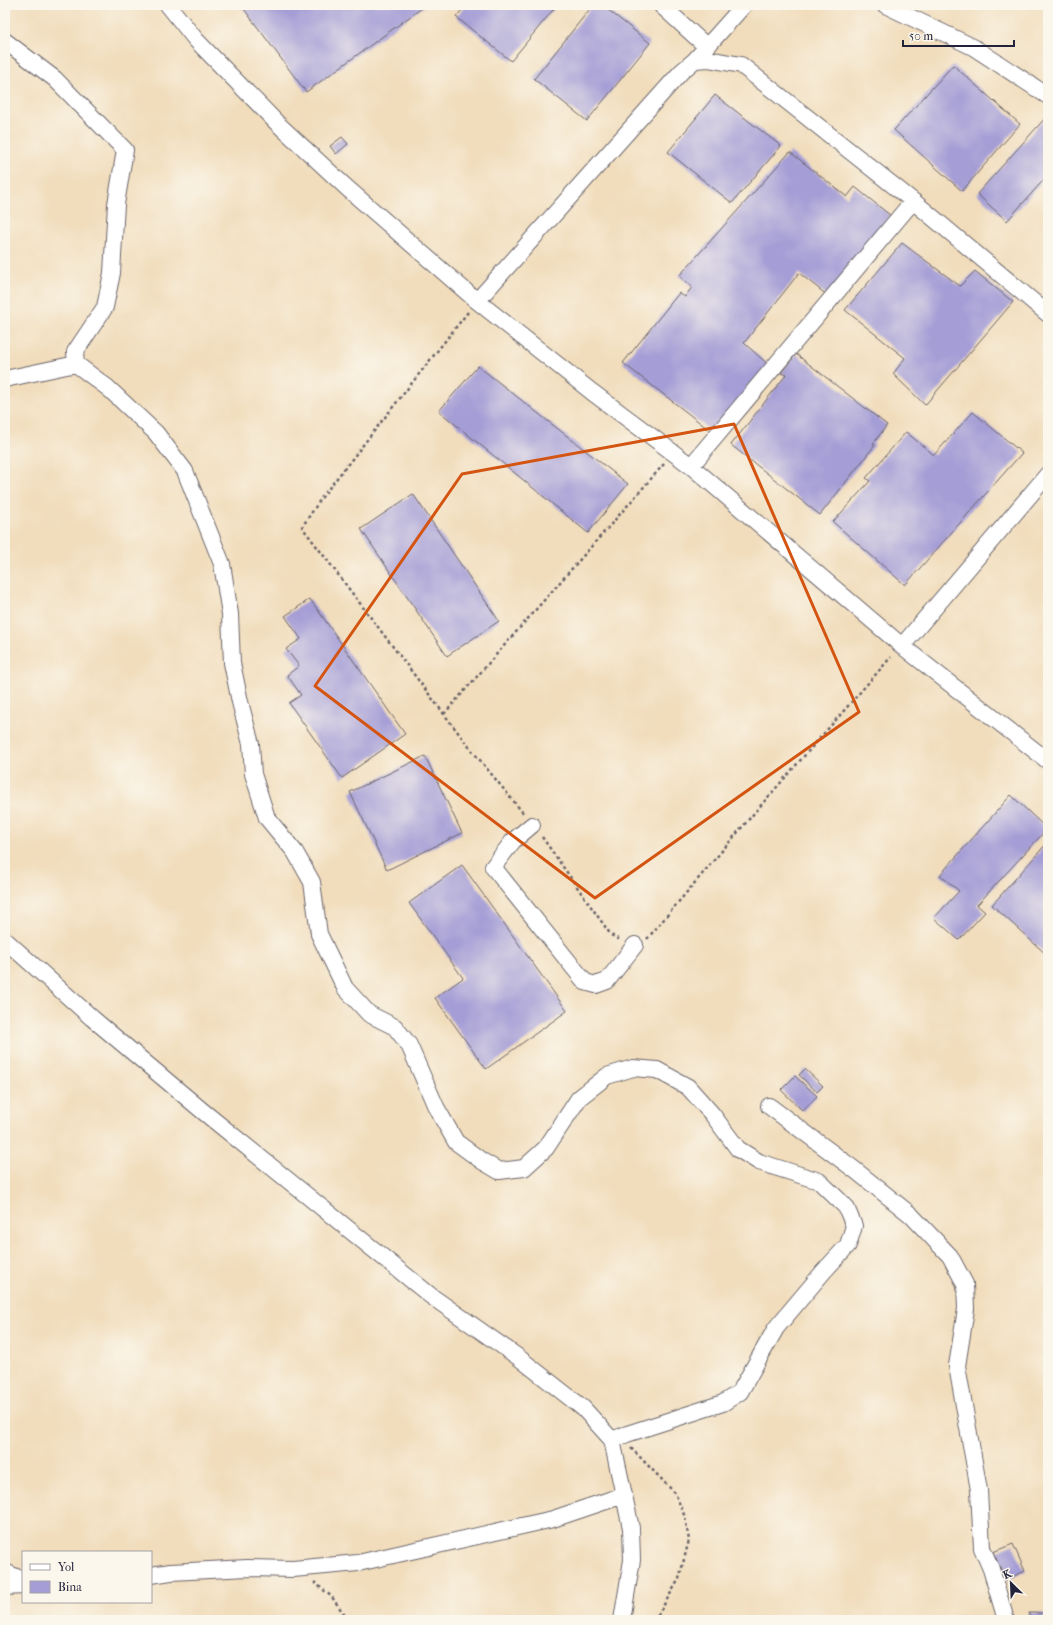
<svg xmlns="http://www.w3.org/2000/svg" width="1053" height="1625" viewBox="0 0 1053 1625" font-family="'IM FELL French Canon',serif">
	<rect width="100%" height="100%" fill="#fbf7ec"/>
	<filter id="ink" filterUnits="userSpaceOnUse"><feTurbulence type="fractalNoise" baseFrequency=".025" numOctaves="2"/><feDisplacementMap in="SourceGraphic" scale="8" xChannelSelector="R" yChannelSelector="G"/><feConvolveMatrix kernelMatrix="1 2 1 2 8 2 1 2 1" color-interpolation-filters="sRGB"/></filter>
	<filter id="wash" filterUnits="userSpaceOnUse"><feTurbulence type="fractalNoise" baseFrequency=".012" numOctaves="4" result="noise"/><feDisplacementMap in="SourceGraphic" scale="16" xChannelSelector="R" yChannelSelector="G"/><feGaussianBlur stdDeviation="0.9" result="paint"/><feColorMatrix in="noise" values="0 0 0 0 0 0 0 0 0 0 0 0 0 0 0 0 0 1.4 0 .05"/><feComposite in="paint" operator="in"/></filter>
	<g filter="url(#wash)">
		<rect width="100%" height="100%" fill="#f1ddbc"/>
		<g id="blocks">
			<path fill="#a59ed6" d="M241 5H426L306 92Z
				M466 5H557L511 61 456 17Z
				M593 5H602L650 43 587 121 534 79Z
				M953 65 1020 124 962 191 894 130Z
				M715 95 781 146 732 203 668 152Z
				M1048 115V175L1007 221 977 194Z
				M342 137 348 144 336 154 330 146Z
				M790 152 847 197 855 187 891 216 828 296 799 273 744 343 770 366 712 432 623 363 679 293 685 297 692 287 679 276Z
				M902 243 960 286 975 271 1013 302 925 405 893 374 905 358 845 310Z
				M796 354 887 425 873 444 875 445 820 515 731 445 786 375 781 373Z
				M478 366 628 484 588 533 439 411Z
				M973 412 1022 453 905 585 833 522 870 481 866 478 906 432 934 455Z
				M413 494 499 621 447 656 361 529Z
				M310 599 405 734 342 778 289 703 301 695 287 675 299 666 286 649 301 639 285 616Z
				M425 756 462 833 387 870 350 792Z
				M1011 795 1047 829 977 905 985 912 959 940 934 918 959 891 940 875Z
				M1048 842V956L992 905Z
				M462 865 567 1011 486 1069 435 998 463 978 409 903Z
				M805 1069 823 1086 817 1092 799 1075Z
				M795 1076 817 1096 803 1111 781 1090Z
				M1013 1544 1025 1571 1006 1580 993 1552Z
				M1029 1613H1044V1620H1029Z"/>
		</g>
	</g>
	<g filter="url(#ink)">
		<use href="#blocks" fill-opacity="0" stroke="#6a6368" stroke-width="1"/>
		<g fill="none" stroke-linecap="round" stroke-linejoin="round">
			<defs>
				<path id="minor" d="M168 5 196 40 278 124 347 188 477 301 592 392 691 466 902 646 1048 761
					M661 5 707 47
					M885 5 973 47 1048 96
					M5 41 55 79 125 150 116 204 112 273 105 307 75 352 76 364 108 388 156 433 185 471 222 564 230 614 232 663 240 702 251 744 253 774 267 818 295 852 312 882 319 934 345 988 369 1014 395 1027 409 1045 436 1107 456 1142 482 1161 499 1171 524 1168 546 1148 579 1098 607 1076 633 1068 657 1070 688 1087 712 1114 738 1149 759 1162 819 1181 846 1207 854 1226 848 1245 824 1271 776 1328 740 1392 723 1403 627 1434 612 1440
					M695 60 744 5
					M477 301 681 72 695 60 708 59 741 65 913 201 1048 314
					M5 379 76 364
					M691 466 913 201
					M902 646 1048 474
					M532 825 513 841 493 867 585 982 596 985 607 981 635 945
					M5 940 92 1018 205 1113 431 1296 518 1357 583 1408 612 1440 631 1528 632 1560 622 1620
					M769 1106 855 1170 911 1215 950 1256 965 1284 966 1309 957 1366 979 1490 982 1548 991 1569 1006 1620
					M5 1572 23 1580
					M151 1575 171 1572 247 1568 293 1569 358 1563 553 1519 624 1495
					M5 1587 23 1586"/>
			</defs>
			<use href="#minor" stroke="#6a6368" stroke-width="18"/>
			<path stroke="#6a6368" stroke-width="2.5" stroke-dasharray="3 3" stroke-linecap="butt" d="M468 312 322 497 302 527 466 743 524 814
				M444 714 664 464
				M542 837 611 935 620 940
				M647 939 755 812 891 657
				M631 1448 675 1493 685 1517 689 1540 679 1579 655 1620
				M314 1582 332 1597 348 1620"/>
			<use href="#minor" stroke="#fff" stroke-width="16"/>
		</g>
	</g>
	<path fill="none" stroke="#d45411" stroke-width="3" stroke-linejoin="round" d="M734 424 859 712 595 898 315 686 462 474Z"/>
	<rect width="1053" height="1625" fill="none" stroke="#fbf7ec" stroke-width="20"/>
	<rect x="22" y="1551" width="130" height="52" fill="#fbf7ec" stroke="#a4a2a5"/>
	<rect x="30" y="1564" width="20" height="6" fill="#ffffff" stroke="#a4a2a5"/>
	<text x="58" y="1571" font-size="12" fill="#22223b">Yol</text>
	<rect x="30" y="1581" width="20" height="12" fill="#a59ed6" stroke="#a4a2a5"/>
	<text x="58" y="1591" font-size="12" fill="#22223b">Bina</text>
	<g transform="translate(1011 1583) rotate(336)" stroke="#fbf7ec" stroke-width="3" paint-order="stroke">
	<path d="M0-3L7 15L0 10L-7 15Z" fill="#22223b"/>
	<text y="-6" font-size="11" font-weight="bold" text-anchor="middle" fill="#22223b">K</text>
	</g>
	<path d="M903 40v6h111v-6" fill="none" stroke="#22223b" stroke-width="2"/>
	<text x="909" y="40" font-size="12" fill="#22223b" stroke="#fbf7ec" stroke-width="3" paint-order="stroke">50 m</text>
</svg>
